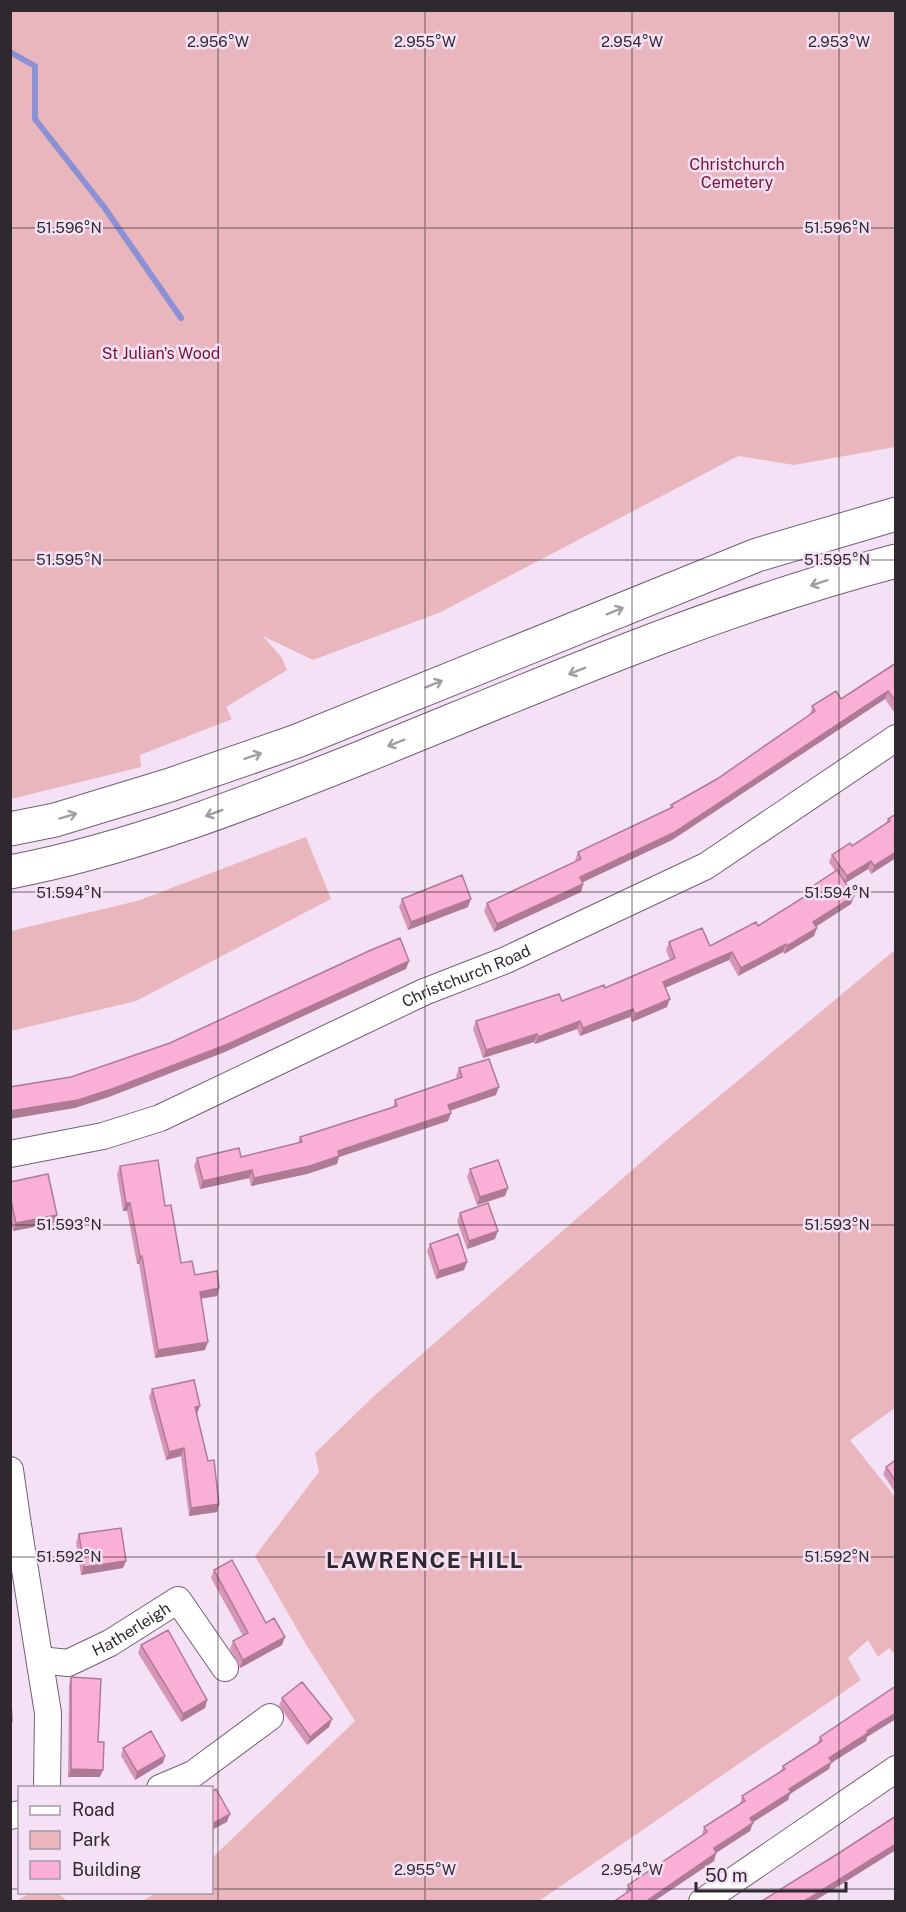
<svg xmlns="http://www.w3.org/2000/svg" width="906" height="1912" viewBox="0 0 906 1912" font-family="'Public Sans',sans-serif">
	<rect width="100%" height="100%" fill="#f5e1f5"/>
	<path fill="#eab6bd" d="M10 11H895V447L794 465 738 456 441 612 313 660 263 636 282 658 287 670 226 707 232 719 140 755 141 767 11 799Z
		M306 837 331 899 136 1001 11 1031V931L137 901Z
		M895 950V1408L850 1440 895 1497V1654L889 1648 878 1657 868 1640 848 1658 861 1680 539 1901H142L156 1893 212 1892V1858L355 1721 305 1643 255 1556 319 1472 315 1453 374 1396 670 1137Z
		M32 1892 58 1893 67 1901H16Z"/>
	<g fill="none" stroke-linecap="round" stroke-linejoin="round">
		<path stroke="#8c90d4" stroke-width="6" d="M10 52 35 66V119L104 207 181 318"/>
		<defs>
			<g id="minor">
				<path id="s1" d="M10 1154 103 1136 160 1118 424 992 506 960 706 866 896 738"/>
				<path d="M10 1470 19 1532 10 1534"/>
				<path d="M19 1532 48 1713 47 1788"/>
				<path id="s2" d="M40 1660 68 1663 110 1643 178 1600 225 1668"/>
				<path d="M160 1788 193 1774 270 1717"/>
				<path d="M10 1816 20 1814"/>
				<path d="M702 1902 896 1769"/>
			</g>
			<path id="highway" d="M10 829 55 820 170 785 297 741 757 555 896 514
				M10 872C130 849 247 803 360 758 536 687 712 609 896 561"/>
		</defs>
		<use href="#minor" stroke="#716172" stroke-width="28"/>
		<use href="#highway" stroke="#716172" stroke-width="35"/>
		<use href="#minor" stroke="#fff" stroke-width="26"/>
		<use href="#highway" stroke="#fff" stroke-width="33"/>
	</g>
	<path fill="#d796b8" d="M896 663V711L894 712 885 699 672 840 583 882 581 892 494 932 484 911 487 903 576 861 575 860 578 852 670 808 671 805 717 779 810 715 812 706 841 699Z
		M896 814 871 874 868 869 845 883 854 896 851 904 816 927 814 936 784 954 783 952 738 976 729 960 665 988 667 1007 632 1022 630 1017 580 1036 577 1029 535 1044 534 1042 483 1058 473 1029 476 1021 562 1001 605 988 670 960 666 950 669 942 710 946 758 926 807 895 810 888 836 872 829 862 832 855 852 846 886 823 888 819Z
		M402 899 468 907 408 930 399 907Z
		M459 1068 496 1095 450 1111 451 1113 448 1121 339 1157 337 1164 307 1174 251 1186 249 1178 200 1189 194 1166 197 1158 241 1157 298 1143 300 1137 393 1107 395 1100 457 1079 456 1076Z
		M120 1166 165 1206 181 1263 217 1296 201 1299 205 1350 155 1358 139 1264H137L127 1211H123L117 1174Z
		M470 1169 505 1196 477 1205 467 1177Z
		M10 1182 54 1223 13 1231 10 1218Z
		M460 1213 495 1239 467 1249 457 1221Z
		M430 1244 464 1270 436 1279 427 1251Z
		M152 1389 197 1414 208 1461 219 1504 217 1512 189 1516 181 1456 166 1460 149 1397Z
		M896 1460V1494L883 1474 886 1467Z
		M79 1534 126 1561 123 1568 81 1575 76 1542Z
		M214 1570 266 1623 282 1645 240 1668 230 1649 233 1641 243 1636 211 1578Z
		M141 1645 207 1700 205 1708 181 1722 138 1653Z
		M71 1677 100 1777H68L69 1685Z
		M282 1698 329 1727 307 1745 279 1706Z
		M820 1737H867L866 1741 831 1763 829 1769 790 1794 788 1800 753 1822 750 1831 716 1853 714 1861 653 1902H613L625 1894 628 1885 702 1835 704 1827 740 1805 742 1796 780 1772 783 1766 817 1744Z
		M123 1748 165 1756 163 1763 135 1780 121 1756Z"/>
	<path fill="#af7a96" d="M888 691 885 699 672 840 577 885 580 877Z
		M896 852V858L871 874 874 866Z
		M871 861 868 869 844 884 847 876Z
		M583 884 581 892 494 932 497 924Z
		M854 896 851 904 810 930 813 922Z
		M471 899 468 907 408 930 411 922Z
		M817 928 814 936 784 954 787 946Z
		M786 944 783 952 738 976 741 968Z
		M732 952 729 960 660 990 663 982Z
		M409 961 406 969 225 1052 109 1097 75 1108 10 1119V1111Z
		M670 999 667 1007 632 1022 635 1014Z
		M633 1009 630 1017 580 1036 583 1028Z
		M580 1021 577 1029 535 1044 538 1037Z
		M537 1034 534 1042 483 1058 486 1050Z
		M499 1087 496 1095 445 1112 448 1105Z
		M451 1113 448 1121 339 1157 337 1164 307 1174 251 1186 254 1178Z
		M252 1170 249 1178 200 1189 203 1181Z
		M508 1188 505 1196 477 1205 480 1197Z
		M126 1203H130L127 1211H123Z
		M57 1215 54 1223 13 1231 16 1223Z
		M498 1231 495 1239 467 1249 469 1241Z
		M142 1256 139 1264H137L140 1257Z
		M467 1262 464 1270 436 1279 439 1271Z
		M219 1288 217 1296 197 1299 200 1292Z
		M208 1342 205 1350 155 1358 158 1350Z
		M200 1406 197 1414 195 1407Z
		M184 1448 181 1456 166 1460 169 1452Z
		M219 1504 217 1512 189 1516 191 1508Z
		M126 1561 123 1568 81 1575 84 1567Z
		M285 1637 282 1645 240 1668 243 1660Z
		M207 1700 205 1708 181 1722 183 1714Z
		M896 1713V1719L867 1737 866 1741 831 1763 829 1769 790 1794 788 1800 747 1826 750 1818 829 1758 867 1731Z
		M332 1719 329 1727 307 1745 310 1737Z
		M165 1756 163 1763 135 1780 137 1772Z
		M71 1769 103 1770 100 1777H68Z
		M230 1814 227 1822 212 1830V1824Z
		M753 1823 750 1831 711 1856 714 1848Z
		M896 1844V1850L853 1877 813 1902H803Z
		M716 1853 714 1861 653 1902H645Z"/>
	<path fill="#faafd6" stroke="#af7a96" stroke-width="1.5" d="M896 663V702L888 691 675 832 580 877 583 884 497 924 487 903 581 859 578 852 673 807 671 805 717 779 815 711 812 706 836 691 841 699Z
		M896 814V852L874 866 871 861 847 876 832 855 850 843 852 846 890 821 888 819Z
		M837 870 854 896 813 922 817 928 787 946 786 944 741 968 732 952 663 982 670 999 635 1014 633 1009 583 1028 580 1021 538 1037 537 1034 486 1050 476 1021 559 994 562 1001 604 985 605 988 675 958 669 942 702 928 710 946 756 922 758 926 812 892 810 888Z
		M462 875 471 899 411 922 402 899Z
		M400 938 409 961 228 1044 112 1089 78 1100 10 1111V1087L71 1077 170 1043 371 950Z
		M489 1059 499 1087 448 1105 451 1113 338 1151 339 1156 310 1166 254 1178 252 1170 203 1181 197 1158 239 1148 241 1157 302 1142 300 1137 397 1106 395 1100 462 1077 459 1068Z
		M158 1160 165 1206 171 1205 181 1263 192 1261 195 1275 217 1271 219 1288 200 1292 208 1342 158 1350 142 1256 140 1257 130 1203H126L120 1166Z
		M498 1160 508 1188 480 1197 470 1169Z
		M48 1174 57 1215 16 1223 10 1196V1182Z
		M488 1203 498 1231 469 1241 460 1213Z
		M458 1234 467 1262 439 1271 430 1244Z
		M194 1380 200 1406 195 1407 208 1461 214 1460 219 1504 191 1508 184 1448 169 1452 152 1389Z
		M896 1460V1482L886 1467Z
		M121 1528 126 1561 84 1567 79 1534Z
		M232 1560 266 1623 274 1618 285 1637 243 1660 233 1641 248 1633 214 1570Z
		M168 1630 207 1700 183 1714 141 1645Z
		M71 1677 101 1679 98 1742H104L103 1770 71 1769Z
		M302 1682 332 1719 310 1737 282 1698Z
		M896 1686V1713L867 1731 868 1733 829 1758 832 1762 789 1789 791 1792 750 1818 753 1823 714 1848 716 1853 645 1902H613L631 1890 628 1885 707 1832 704 1827 745 1801 742 1796 785 1769 783 1766 822 1741 820 1737Z
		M10 1702H11L12 1721 10 1722Z
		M151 1731 165 1756 137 1772 123 1748Z
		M216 1789 230 1814 212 1824V1792Z
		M896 1816V1844L856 1869 803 1902H760L839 1853Z"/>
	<defs><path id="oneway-shaft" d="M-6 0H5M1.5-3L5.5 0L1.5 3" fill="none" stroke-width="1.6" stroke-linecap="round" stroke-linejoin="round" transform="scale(1.5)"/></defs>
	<g stroke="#a19ea1">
		<use href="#oneway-shaft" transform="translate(819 583) rotate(161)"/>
		<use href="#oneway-shaft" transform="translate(615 611) rotate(-22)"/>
		<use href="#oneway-shaft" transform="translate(577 671) rotate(158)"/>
		<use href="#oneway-shaft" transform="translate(434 684) rotate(-22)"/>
		<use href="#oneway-shaft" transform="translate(396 743) rotate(158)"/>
		<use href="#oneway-shaft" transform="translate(253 756) rotate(-19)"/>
		<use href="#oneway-shaft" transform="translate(214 813) rotate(160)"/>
		<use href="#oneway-shaft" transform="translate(68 816) rotate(-17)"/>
	</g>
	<path fill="none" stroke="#2f282f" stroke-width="1.5" stroke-opacity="0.45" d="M11 10V1902M218 10V1902M425 10V1902M632 10V1902M839 10V1902M10 228H896M10 560H896M10 892H896M10 1225H896M10 1557H896M10 1889H20M212 1889H896"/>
	<g text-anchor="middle" stroke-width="5" stroke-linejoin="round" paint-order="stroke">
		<g font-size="16" fill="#751532" stroke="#f5e1f5">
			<text x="737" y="170">Christchurch<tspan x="737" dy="18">Cemetery</tspan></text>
			<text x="161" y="359">St Julian's Wood</text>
		</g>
		<g font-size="16" fill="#2f282f" stroke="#f5e1f5">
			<text dy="6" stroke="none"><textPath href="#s1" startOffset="492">Christchurch Road</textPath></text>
			<text dy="6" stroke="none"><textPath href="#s2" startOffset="100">Hatherleigh</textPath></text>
		</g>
		<g font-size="22" font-weight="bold" letter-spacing="1.5" fill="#2f282f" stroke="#f5e1f5">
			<text x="425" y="1568">LAWRENCE HILL</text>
		</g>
	</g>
	<g font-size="15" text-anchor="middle" fill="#2f282f" stroke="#f5e1f5" stroke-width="5" stroke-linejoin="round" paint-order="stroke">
		<text x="218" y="47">2.956°W</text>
		<text x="425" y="47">2.955°W</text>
		<text x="632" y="47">2.954°W</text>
		<text x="839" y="47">2.953°W</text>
		<text x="69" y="233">51.596°N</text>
		<text x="837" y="233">51.596°N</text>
		<text x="69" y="565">51.595°N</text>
		<text x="837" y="565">51.595°N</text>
		<text x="69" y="898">51.594°N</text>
		<text x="837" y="898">51.594°N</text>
		<text x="69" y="1230">51.593°N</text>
		<text x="837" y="1230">51.593°N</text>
		<text x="69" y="1562">51.592°N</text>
		<text x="837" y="1562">51.592°N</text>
		<text x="425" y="1875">2.955°W</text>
		<text x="632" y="1875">2.954°W</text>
	</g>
	<rect width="906" height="1912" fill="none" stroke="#2f282f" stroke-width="24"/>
	<rect x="18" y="1786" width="195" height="108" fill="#f5e1f5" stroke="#a697a6" stroke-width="1.5"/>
	<rect x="30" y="1806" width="30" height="9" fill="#ffffff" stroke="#a697a6" stroke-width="1.5"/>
	<text x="72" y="1816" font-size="18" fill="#2f282f">Road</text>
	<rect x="30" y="1831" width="30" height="18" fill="#eab6bd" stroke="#a697a6" stroke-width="1.5"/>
	<text x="72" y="1846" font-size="18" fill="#2f282f">Park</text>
	<rect x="30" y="1861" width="30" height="18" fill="#faafd6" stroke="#a697a6" stroke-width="1.5"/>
	<text x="72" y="1876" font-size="18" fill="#2f282f">Building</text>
	<path d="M696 1882v9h150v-9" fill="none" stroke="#2f282f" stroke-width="3"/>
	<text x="705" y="1882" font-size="18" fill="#2f282f" stroke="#f5e1f5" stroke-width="4.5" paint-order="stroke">50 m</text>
</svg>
